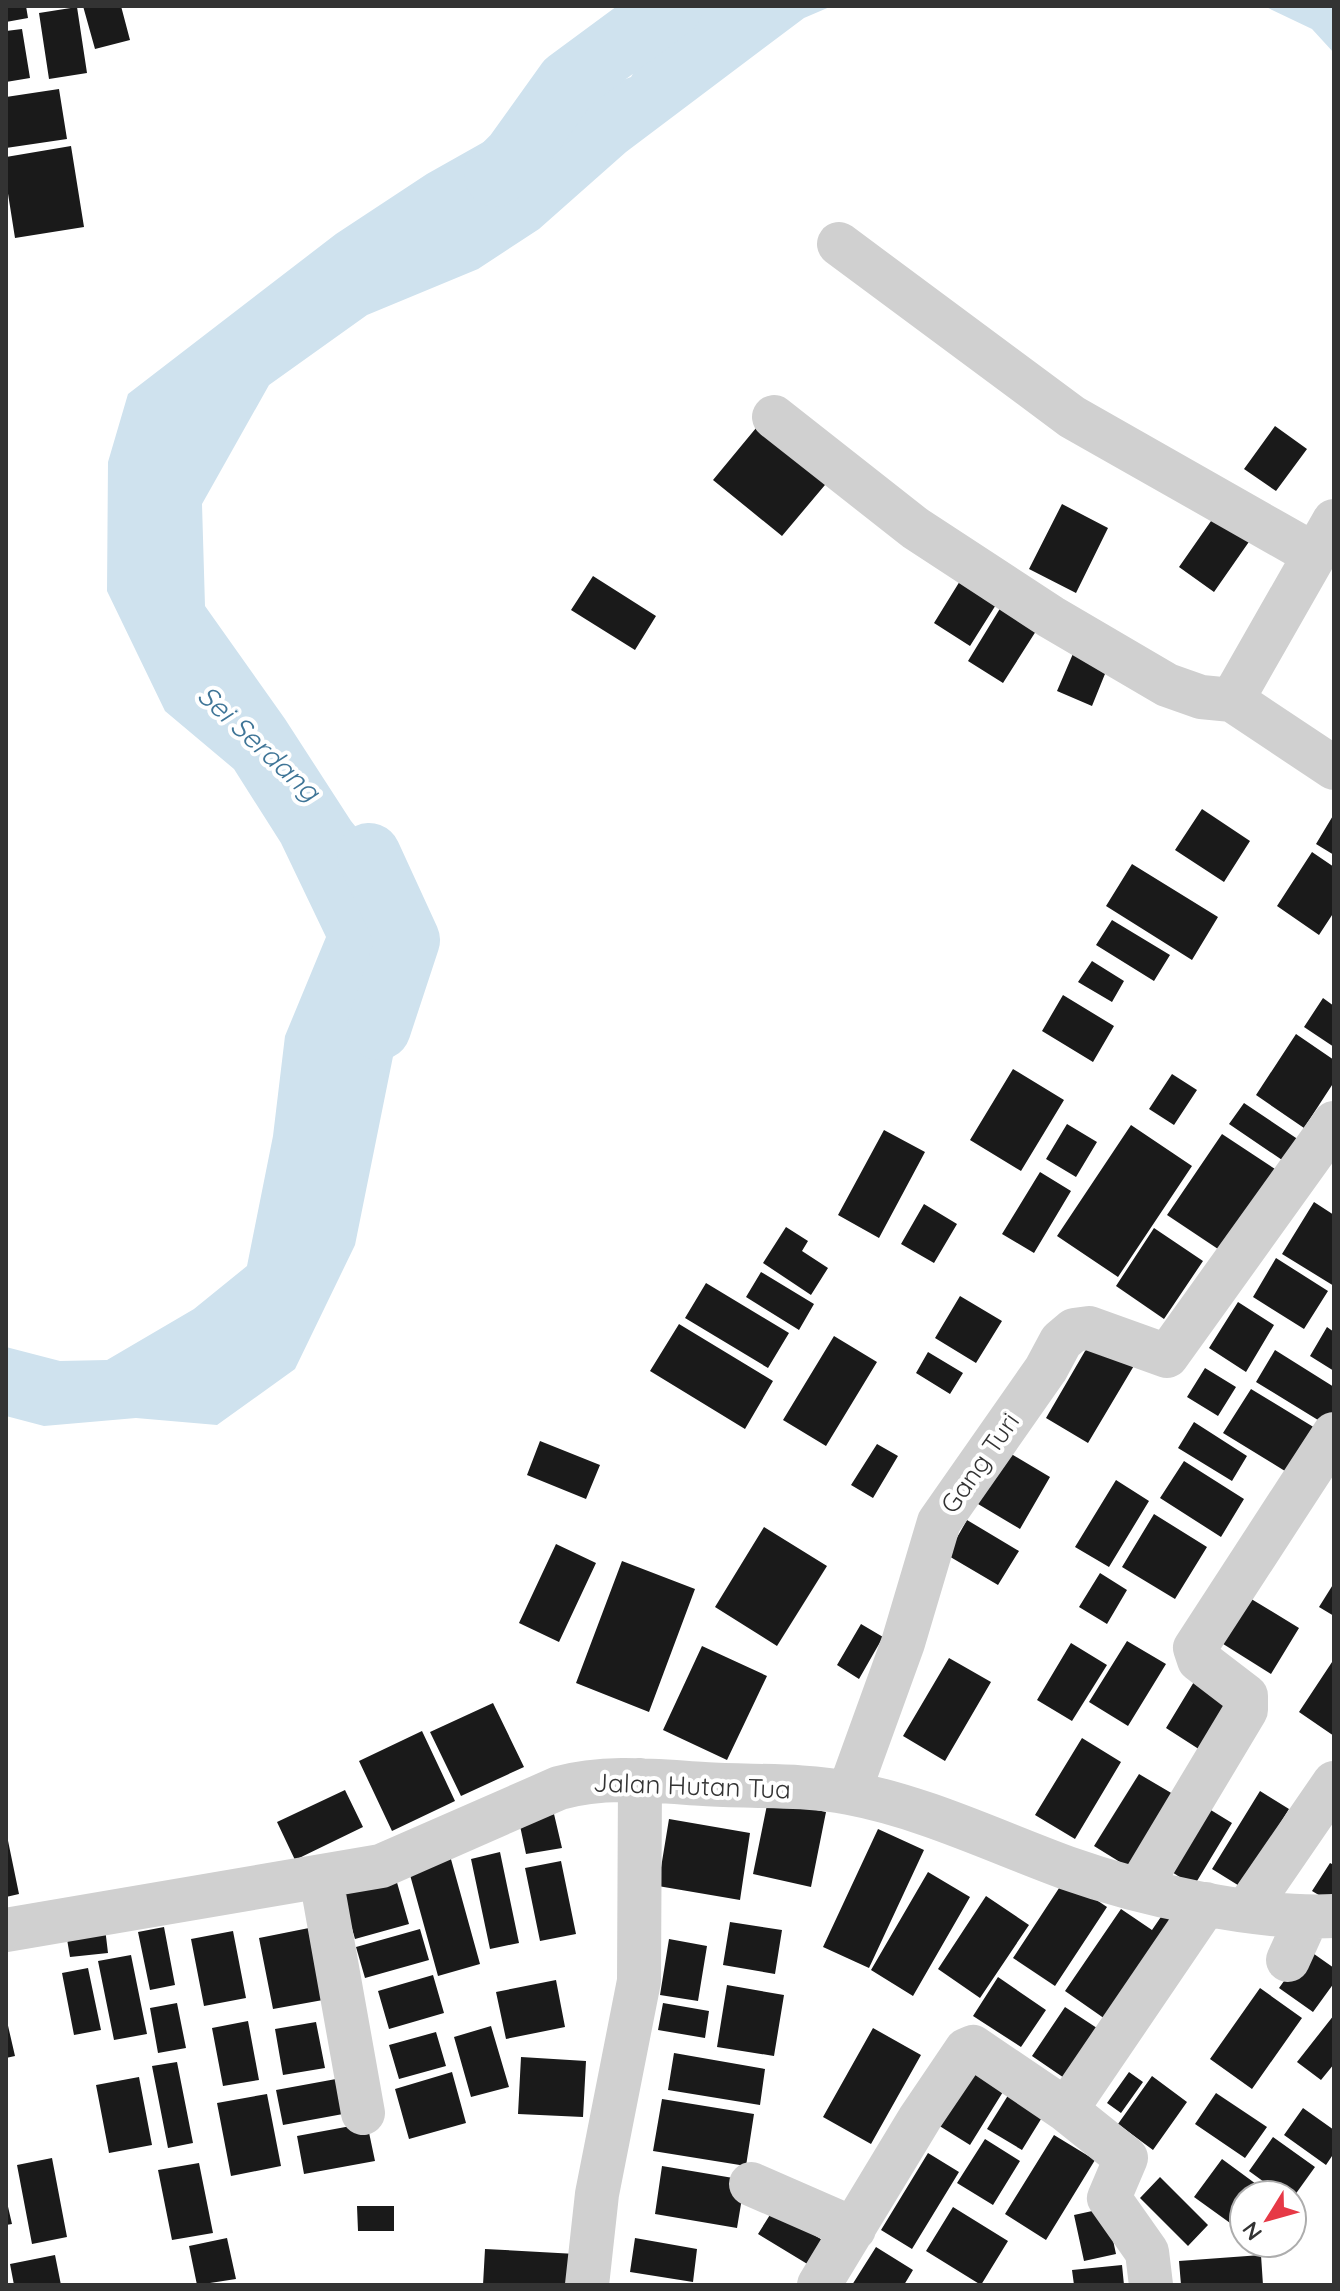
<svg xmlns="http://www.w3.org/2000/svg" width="1340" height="2291" viewBox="0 0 1340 2291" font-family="Quicksand,sans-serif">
	<rect width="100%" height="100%" fill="#fff"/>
	<path fill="#cfe2ee" d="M671 6H832L804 18 626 152 539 229 478 269 367 315 269 385 202 504 205 606 285 719 351 821 402 884 409 977 355 1245 295 1369 217 1425 136 1418 44 1426 6 1416V1347L60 1361 107 1360 194 1309 247 1266 273 1136 285 1036 326 937 281 843 234 769 165 711 107 591 108 462 128 394 336 234 427 174 537 112 631 77Z
		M1264 6H1334V53L1312 29Z"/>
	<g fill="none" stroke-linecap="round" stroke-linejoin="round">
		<path stroke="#cfe2ee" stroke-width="64" d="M496 175 515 156 568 82 671 6
			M369 855 408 940 379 1028"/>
	</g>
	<path fill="#1a1a1a" d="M6 6H26L28 18 6 22Z
		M83 6H121L130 40 95 49Z
		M77 7 87 73 49 79 39 13Z
		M22 29 30 78 6 82V31Z
		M59 89 67 139 6 148V97Z
		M71 146 84 227 15 238 6 181V157Z
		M761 422 830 479 782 536 713 480Z
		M1275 426 1307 449 1276 491 1244 469Z
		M1062 504 1108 528 1076 593 1029 569Z
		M1218 511 1253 536 1214 592 1179 567Z
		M968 568 1004 592 970 646 934 623Z
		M593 576 656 616 635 650 571 610Z
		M1007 597 1043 620 1003 683 968 661Z
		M1075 649 1109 664 1092 706 1057 691Z
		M1202 809 1250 841 1224 882 1175 850Z
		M1334 814V855L1316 844Z
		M1312 852 1334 867V912L1319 935 1277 906Z
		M1132 864 1218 917 1192 960 1106 906Z
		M1112 920 1170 955 1154 981 1096 945Z
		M1092 961 1124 981 1112 1002 1078 982Z
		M1063 995 1114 1026 1093 1062 1042 1031Z
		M1323 998 1334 1006V1047L1304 1027Z
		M1296 1034 1334 1060V1082L1304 1128 1256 1095Z
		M1013 1069 1064 1100 1021 1171 970 1140Z
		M1172 1074 1197 1090 1174 1125 1149 1109Z
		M1244 1103 1302 1142 1288 1164 1229 1124Z
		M1067 1124 1097 1142 1076 1177 1046 1159Z
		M1131 1125 1192 1166 1118 1277 1057 1236Z
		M884 1130 925 1152 879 1238 838 1215Z
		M1222 1134 1275 1169 1221 1251 1167 1215Z
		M1040 1172 1071 1191 1034 1253 1002 1234Z
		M1314 1202 1334 1215V1286L1282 1254Z
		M924 1204 957 1224 934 1263 901 1244Z
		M786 1227 808 1241 802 1251 828 1268 811 1295 763 1263Z
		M1154 1228 1203 1261 1164 1319 1116 1286Z
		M1276 1258 1328 1291 1304 1329 1253 1297Z
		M761 1272 814 1304 799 1330 746 1297Z
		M706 1283 789 1333 768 1368 685 1318Z
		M960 1296 1002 1321 976 1363 935 1338Z
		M1238 1302 1274 1325 1246 1372 1209 1348Z
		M679 1324 773 1381 745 1429 650 1371Z
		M1327 1327 1334 1332V1371L1310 1356Z
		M834 1336 877 1362 826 1446 783 1420Z
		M1092 1339 1135 1364 1088 1443 1046 1418Z
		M1275 1350 1334 1387 1331 1428 1256 1382Z
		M928 1352 963 1373 950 1394 916 1373Z
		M1205 1368 1236 1387 1218 1416 1187 1397Z
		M1251 1389 1320 1431 1293 1476 1223 1433Z
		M1194 1422 1247 1456 1232 1481 1178 1448Z
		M540 1441 600 1465 586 1499 527 1475Z
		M877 1444 898 1456 873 1498 851 1485Z
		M1003 1449 1050 1477 1020 1529 973 1501Z
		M1184 1461 1244 1499 1221 1537 1160 1498Z
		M1116 1480 1149 1501 1109 1567 1075 1547Z
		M1154 1514 1207 1547 1175 1599 1122 1567Z
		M967 1520 1019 1551 998 1585 947 1555Z
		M764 1527 827 1566 777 1646 715 1607Z
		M556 1544 596 1563 559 1642 519 1623Z
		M622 1561 695 1589 649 1712 576 1683Z
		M1100 1573 1127 1590 1107 1624 1079 1607Z
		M1334 1583V1616L1319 1607Z
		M1248 1597 1299 1628 1271 1674 1220 1642Z
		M861 1624 883 1637 859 1679 837 1665Z
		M1127 1641 1166 1664 1128 1726 1089 1702Z
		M1071 1643 1107 1665 1072 1721 1037 1700Z
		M702 1646 767 1676 727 1760 663 1730Z
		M949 1658 991 1682 945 1761 903 1736Z
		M1334 1659V1736L1299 1712Z
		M1206 1662 1249 1688 1208 1755 1166 1728Z
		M493 1703 524 1767 461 1796 430 1732Z
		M422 1731 455 1801 392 1831 359 1761Z
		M1082 1738 1121 1762 1075 1839 1035 1815Z
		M1139 1774 1173 1794 1128 1867 1094 1846Z
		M345 1790 363 1827 295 1860 277 1822Z
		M1260 1791 1289 1809 1241 1887 1212 1869Z
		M1183 1793 1232 1823 1194 1886 1145 1855Z
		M768 1800 826 1812 811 1887 753 1874Z
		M554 1814 562 1848 526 1854 519 1821Z
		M669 1819 750 1833 740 1900 658 1886Z
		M878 1829 924 1850 869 1968 823 1947Z
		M6 1831 19 1894 6 1897Z
		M449 1852 480 1964 438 1976 407 1864Z
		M500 1852 519 1943 490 1949 471 1859Z
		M561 1861 576 1934 540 1941 525 1868Z
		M1330 1863 1334 1865V1904L1312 1891Z
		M928 1872 970 1897 913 1996 871 1970Z
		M396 1879 409 1924 355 1939 342 1894Z
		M1065 1879 1107 1907 1055 1986 1013 1958Z
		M986 1896 1029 1925 980 1998 938 1969Z
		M1167 1908 1189 1922 1118 2028 1065 1991 1121 1909 1152 1930Z
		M730 1922 782 1930 775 1974 723 1965Z
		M164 1927 175 1985 150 1990 138 1932Z
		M105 1928 108 1953 70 1957 66 1933Z
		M309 1928 323 2000 273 2009 259 1938Z
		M420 1929 429 1960 365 1978 356 1947Z
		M233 1931 246 1998 204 2006 191 1939Z
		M669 1939 707 1946 698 2001 660 1995Z
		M1307 1949 1334 1968V1983L1313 2012 1279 1988Z
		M131 1955 147 2034 114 2040 98 1961Z
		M88 1968 101 2030 74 2035 62 1973Z
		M433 1975 444 2013 389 2029 378 1991Z
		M998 1977 1046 2010 1021 2047 973 2016Z
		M556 1980 565 2027 506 2039 496 1992Z
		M727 1985 784 1995 774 2056 717 2047Z
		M1260 1988 1302 2018 1252 2089 1210 2059Z
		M177 2003 186 2048 158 2053 150 2008Z
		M663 2003 709 2011 705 2038 658 2030Z
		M1065 2007 1106 2034 1073 2084 1032 2056Z
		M1334 2015V2064L1321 2080 1297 2062Z
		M6 2017 15 2056 6 2058Z
		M248 2021 259 2080 223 2086 212 2028Z
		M316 2022 325 2068 283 2075 275 2029Z
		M491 2026 509 2087 471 2097 454 2037Z
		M873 2028 921 2055 871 2144 823 2117Z
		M436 2032 446 2066 399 2079 389 2045Z
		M674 2053 765 2069 760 2105 668 2090Z
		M521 2057 586 2061 583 2117 518 2114Z
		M177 2062 193 2143 168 2148 152 2066Z
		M974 2067 1006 2087 970 2145 938 2125Z
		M452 2072 466 2123 409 2139 395 2089Z
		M1129 2072 1143 2082 1121 2113 1107 2103Z
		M1152 2076 1187 2102 1153 2150 1118 2124Z
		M139 2077 152 2145 109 2153 96 2085Z
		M347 2077 354 2112 283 2125 276 2090Z
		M1012 2089 1046 2111 1022 2150 987 2129Z
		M1216 2093 1267 2127 1245 2158 1195 2124Z
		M267 2094 281 2166 231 2176 217 2103Z
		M662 2099 754 2114 746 2166 653 2151Z
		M1303 2108 1334 2130V2153L1326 2165 1284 2135Z
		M367 2123 375 2161 304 2174 297 2136Z
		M1054 2135 1095 2160 1046 2240 1005 2214Z
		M1273 2137 1315 2167 1292 2199V2195H1282L1249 2171Z
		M985 2139 1020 2161 993 2205 957 2183Z
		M928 2153 959 2172 912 2249 881 2230Z
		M52 2158 67 2237 32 2244 17 2165Z
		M1222 2159 1271 2195H1244V2233L1194 2197Z
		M199 2163 213 2233 172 2240 158 2170Z
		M662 2166 745 2180 737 2228 655 2214Z
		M1160 2177 1208 2225 1188 2246 1140 2198Z
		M6 2198 12 2224 6 2225Z
		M357 2206H394V2231H358Z
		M953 2207 1008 2241 981 2285 926 2251Z
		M1106 2208 1116 2254 1084 2261 1074 2215Z
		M773 2210 824 2241 809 2265 758 2234Z
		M227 2238 236 2279 197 2285 189 2246Z
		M635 2238 697 2249 693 2282 630 2272Z
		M876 2247 913 2270 904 2285H852Z
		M485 2249 576 2254 575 2285H483Z
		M55 2255 61 2285H14L10 2264Z
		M1261 2255 1263 2285H1181L1179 2261Z
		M1122 2265 1124 2285H1074L1072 2270Z"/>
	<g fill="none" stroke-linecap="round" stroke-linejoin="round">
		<path stroke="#d0d0d0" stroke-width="44" d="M839 244 1072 417 1315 555
			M774 417 915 528 1051 617 1167 685 1201 697 1232 700 1334 768
			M1232 700 1334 521
			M849 1792 903 1643 939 1522 1046 1369 1061 1341 1074 1330 1089 1328 1167 1356 1334 1123
			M321 1878 363 2113
			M1140 1887 1246 1710V1696L1199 1660 1195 1648 1334 1434
			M1246 1911 1334 1783
			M6 1930 381 1866 559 1788C606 1775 656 1781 704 1784 751 1787 803 1784 849 1793 924 1807 996 1842 1067 1868 1140 1894 1257 1920 1334 1916
			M1288 1960 1307 1918
			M1066 2110 1206 1904
			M751 2184 854 2229
			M587 2285 597 2194 639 1981 640 1780
			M819 2285 920 2118 966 2050 973 2047 1066 2110 1126 2158 1109 2198 1147 2252 1151 2285"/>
	</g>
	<g text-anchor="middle" stroke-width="8" stroke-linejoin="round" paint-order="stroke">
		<g font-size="26" fill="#333" stroke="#fff">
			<text transform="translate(980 1463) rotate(-55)" y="9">Gang Turi</text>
			<text transform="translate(692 1786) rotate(2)" y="9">Jalan Hutan Tua</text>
		</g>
		<g font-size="28" font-style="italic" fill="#3f7597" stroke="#fff">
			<text transform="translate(259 743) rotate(43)" y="10">Sei Serdang</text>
		</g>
	</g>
	<rect width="1340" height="2291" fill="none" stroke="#333333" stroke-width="16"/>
	<g transform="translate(1268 2219) rotate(233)"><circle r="38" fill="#ffffff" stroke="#adadad" stroke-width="2"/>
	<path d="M0-6L14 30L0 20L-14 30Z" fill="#e63946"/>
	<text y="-12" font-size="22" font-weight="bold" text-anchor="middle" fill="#333333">N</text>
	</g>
</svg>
